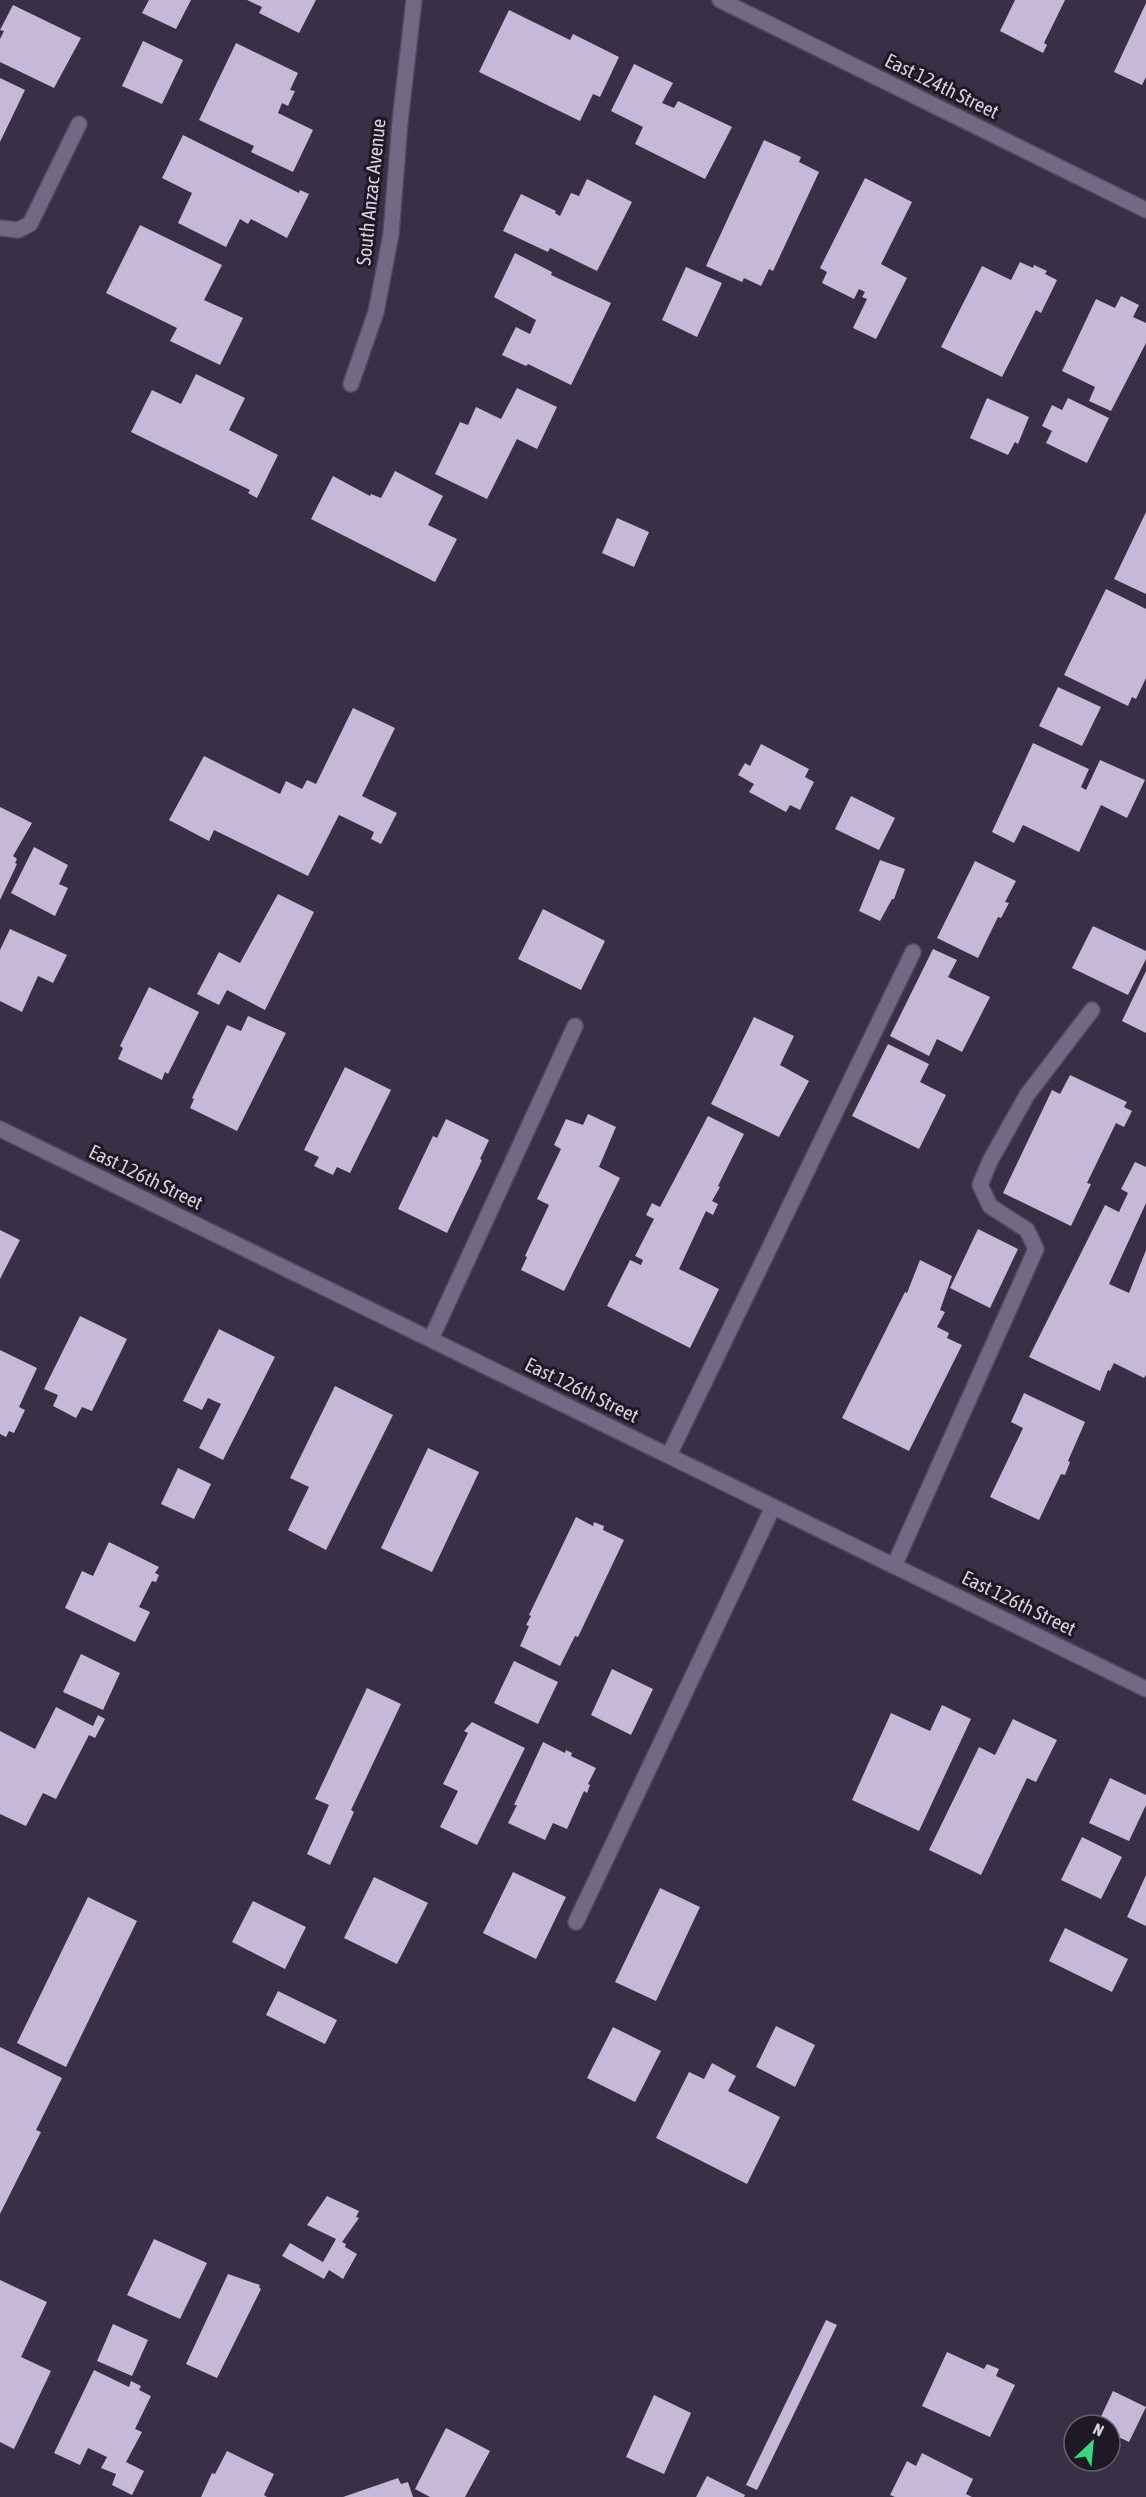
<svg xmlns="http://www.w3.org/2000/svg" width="1146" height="2497" viewBox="0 0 1146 2497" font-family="'Asap Condensed',sans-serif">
	<rect width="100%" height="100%" fill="#392f46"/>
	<path fill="#c6b9d7" d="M149 0H191L176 29 142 13Z
		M247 0H316L299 33 259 13 262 7Z
		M1015 0H1065L1044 43 1047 45 1043 53 1000 31Z
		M1146 3V77L1142 85 1114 72Z
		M13 5 81 38 54 88 0 62V39L4 31 0 30Z
		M509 10 570 40 573 34 619 57 600 97 593 94 580 121 479 72Z
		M143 41 183 60 162 104 122 86Z
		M236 43 298 73 290 90 295 91 288 106 282 103 278 113 313 130 293 172 251 152 254 146 199 120Z
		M634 64 673 83 662 103 674 108 678 101 732 127 705 179 635 144 643 127 611 111Z
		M0 78 25 90 0 142Z
		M183 135 299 193 300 190 309 194 287 238 251 219 248 224 240 219 226 247 178 223 192 193 162 178Z
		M764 140 801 157 799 162 819 172 773 271 769 269 761 286 744 278 742 282 706 266Z
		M865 178 912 202 881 264 907 278 876 339 853 328 867 299 862 297 865 292 859 289 854 299 822 283 827 272 820 268Z
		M587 179 632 202 597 271 550 248 548 252 503 231 521 194 556 211 555 213 560 216 571 193 579 196Z
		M140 225 222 265 204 300 243 318 220 365 170 341 177 328 106 293Z
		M515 253 552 272 551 275 611 303 571 385 528 364 526 366 502 355 516 327 530 334 536 320 494 297Z
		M1020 262 1033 268 1034 265 1047 271 1045 274 1057 280 1041 313 1036 310 1002 377 941 347 982 266 1011 280Z
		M686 267 722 283 697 337 662 320Z
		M1121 296 1139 305 1133 317 1146 323V343L1111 411 1089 401 1095 387 1062 371 1096 299 1115 308Z
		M196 374 245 398 229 430 278 455 257 498 248 493 250 490 131 432 152 390 181 404Z
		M517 388 557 407 537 449 517 439 487 499 435 474 460 422 468 425 476 407 501 419Z
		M987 398 1029 417 1018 444 1015 442 1008 455 970 438Z
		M1068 398 1109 418 1087 463 1046 443 1052 431 1042 426 1052 405 1062 410Z
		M395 471 443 496 428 525 457 539 435 582 311 519 333 476 370 496 371 494 381 498Z
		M1146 512V594L1114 579Z
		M617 518 649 532 634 567 602 553Z
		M1106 589 1146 609V678L1136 699 1132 697 1128 706 1064 675Z
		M1058 687 1101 707 1082 746 1039 726Z
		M353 708 395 728 362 796 397 813 381 844 371 839 374 832 339 815 308 876 214 830 209 841 169 820 204 756 280 794 286 781 302 789 307 780 316 784Z
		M1033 743 1089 769 1081 787 1086 790 1100 760 1145 780 1127 818 1101 805 1079 852 1023 825 1014 843 992 832Z
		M761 744 809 769 805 777 814 782 800 810 790 805 786 812 749 792 754 784 738 775 745 763 750 766Z
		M851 796 895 818 879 850 835 829Z
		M0 807 32 823 13 856 17 859 15 863 17 864 0 900Z
		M34 847 68 865 59 884 68 888 55 916 11 893Z
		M880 860 905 869 894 899H892L880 921 859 911Z
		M975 861 1016 881 1005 902 1009 903 1001 918 998 917 978 958 937 938Z
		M278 894 314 912 265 1010 227 990 219 1005 197 994 219 952 240 963Z
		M543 909 605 941 581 990 518 959Z
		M1093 926 1146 951V959L1128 995 1072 968Z
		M10 929 67 955 53 983 38 976 22 1012 0 1001V950Z
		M933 949 957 960 948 977 990 997 962 1052 937 1039 929 1056 890 1036Z
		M1146 971V1033L1122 1021Z
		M149 987 199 1012 168 1074 165 1072 162 1080 118 1059 123 1048 120 1046Z
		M248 1016 286 1033 237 1131 190 1108 194 1099 192 1098 227 1025 241 1031Z
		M754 1017 794 1036 780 1065 809 1081 779 1137 711 1104Z
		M888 1044 929 1064 920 1082 946 1095 919 1149 852 1116Z
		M345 1067 391 1090 350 1173 337 1167 333 1175 314 1166 319 1157 304 1150Z
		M1070 1075 1127 1102 1124 1107 1132 1111 1124 1127 1116 1123 1087 1183 1091 1184 1071 1226 1003 1193 1052 1090 1060 1094Z
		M588 1114 616 1127 599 1167 620 1178 564 1291 521 1270 527 1257 525 1256 549 1205 537 1199 561 1149 554 1145 566 1119 583 1125Z
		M708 1116 744 1134 718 1186 720 1187 712 1201 718 1204 713 1215 706 1211 679 1269 719 1289 690 1348 607 1306 630 1260 641 1265 643 1260 635 1256 654 1219 646 1215 652 1203 660 1207Z
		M446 1119 489 1140 480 1159 482 1160 447 1233 398 1209 433 1136 437 1138Z
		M1135 1162 1146 1167V1203L1109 1284 1129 1293 1146 1250V1375L1144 1378 1114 1363 1110 1371 1108 1370 1100 1391 1029 1357 1105 1205 1119 1212 1128 1193 1121 1189Z
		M978 1229 1018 1249 990 1308 950 1288Z
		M0 1230 20 1240 0 1279Z
		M920 1260 952 1276 940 1310 945 1312 937 1327 949 1333 947 1338 962 1345 909 1451 842 1418 905 1292 907 1293Z
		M80 1316 127 1339 92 1411 82 1407 76 1418 53 1406 58 1395 44 1389Z
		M219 1329 275 1357 223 1460 199 1448 221 1404 208 1398 202 1410 183 1401Z
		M0 1350 37 1368 19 1407 25 1410 14 1433 9 1431 6 1437 0 1434Z
		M335 1386 393 1415 326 1550 288 1530 309 1487 290 1478Z
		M1024 1393 1085 1422 1068 1461 1070 1462 1065 1475 1061 1474 1039 1520 990 1497 1023 1428 1011 1422Z
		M428 1448 479 1472 432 1572 381 1548Z
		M178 1468 211 1484 194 1519 161 1504Z
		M576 1517 593 1526 594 1522 604 1526 603 1530 624 1540 578 1637 575 1636 560 1666 520 1646 529 1626 526 1625 531 1616 529 1615Z
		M109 1542 159 1567 155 1573 159 1575 156 1582 152 1581 139 1607 150 1612 135 1642 65 1608 82 1571 93 1576Z
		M81 1654 120 1673 103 1710 63 1692Z
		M514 1661 558 1682 538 1724 494 1703Z
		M612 1669 653 1689 631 1735 591 1715Z
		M367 1688 401 1704 351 1810 354 1812 330 1865 307 1854 329 1805 315 1799Z
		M942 1705 971 1719 919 1831 852 1800 891 1713 930 1731Z
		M56 1707 93 1726 98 1715 105 1719 95 1738 89 1735 56 1799 43 1793 26 1826 0 1814V1731L35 1749Z
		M1013 1719 1057 1740 1036 1782 1027 1778 981 1875 929 1850 979 1747 995 1755Z
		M472 1722 525 1748 477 1845 440 1827 458 1791 443 1784 468 1733 464 1731Z
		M543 1742 565 1753 566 1750 572 1753 571 1756 596 1768 588 1784 590 1785 587 1793 584 1791 567 1829 553 1823 545 1840 508 1823 517 1805H514Z
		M1110 1778 1146 1795V1805L1129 1841 1089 1823Z
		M1082 1837 1122 1857 1101 1899 1061 1880Z
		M513 1872 566 1897 536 1959 483 1933Z
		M1146 1875V1926L1127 1917Z
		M374 1877 428 1903 397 1964 344 1938Z
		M660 1888 700 1907 656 2001 615 1982Z
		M88 1897 137 1921 66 2067 17 2043Z
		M253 1901 306 1927 285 1969 232 1942Z
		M1065 1928 1128 1959 1112 1992 1049 1961Z
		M278 1991 337 2020 325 2044 266 2015Z
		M776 2026 815 2045 795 2087 756 2067Z
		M613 2027 661 2051 635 2102 587 2078Z
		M0 2047 62 2078 36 2130 41 2132 0 2214Z
		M712 2063 736 2076 728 2091 780 2117 747 2184 656 2138 689 2072 704 2079Z
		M327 2196 359 2211 356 2217 359 2218 342 2242 346 2244 345 2247 357 2254 343 2279 329 2270 324 2279 282 2256 290 2243 323 2262 336 2239 307 2225Z
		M154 2239 207 2263 180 2319 127 2295Z
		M228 2274 260 2285 259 2287 261 2289 217 2378 186 2364Z
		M0 2280 47 2302 21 2357 51 2371 14 2449 0 2442Z
		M826 2320 837 2325 757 2490 746 2485Z
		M113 2324 148 2340 132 2376 97 2361Z
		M947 2352 984 2369 987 2364 999 2369 996 2376 1015 2385 990 2437 922 2406Z
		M94 2370 129 2387 131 2381 141 2386 139 2390 151 2396 135 2429 142 2432 126 2462 144 2471 132 2495 112 2485 116 2474 101 2468 107 2457 88 2448 80 2465 54 2453Z
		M1113 2391 1146 2407 1129 2442 1110 2433V2425H1097Z
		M654 2395 691 2413 664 2474 626 2457Z
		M446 2428 490 2451 465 2497H430L415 2489Z
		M227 2451 274 2474 264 2495 267 2497H201L212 2473 215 2474Z
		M922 2453 973 2479 966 2494 972 2497H895L890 2495 907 2461 916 2466Z
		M707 2476 745 2495 744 2497H696Z
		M398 2478 401 2484 408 2482 413 2497H343Z"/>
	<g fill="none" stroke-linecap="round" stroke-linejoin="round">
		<defs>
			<path id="service" d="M0 228 18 230 30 224 79 124
				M431 1339 575 1026
				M669 1455 913 952
				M894 1566 1036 1249 1027 1230 990 1206 980 1185 990 1161 1027 1095 1092 1010
				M576 1922 773 1507"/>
			<path id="minor" d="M351 384 376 312 391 234 400 122 414 0
				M0 1129 1146 1689"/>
			<path id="tertiary" d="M720 0 1146 210"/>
		</defs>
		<use href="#service" stroke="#534a5e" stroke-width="18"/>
		<use href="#minor" stroke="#534a5e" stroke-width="18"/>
		<use href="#tertiary" stroke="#534a5e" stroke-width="18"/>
		<use href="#service" stroke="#746984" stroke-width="15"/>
		<use href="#minor" stroke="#746984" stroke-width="15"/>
		<use href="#tertiary" stroke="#746984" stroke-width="15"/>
	</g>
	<g text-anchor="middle" stroke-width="6" stroke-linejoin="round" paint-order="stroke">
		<g font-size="20" fill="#d7d1e0" stroke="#1e1924">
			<text transform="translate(942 86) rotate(26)" y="7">East 124th Street</text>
			<text transform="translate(371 192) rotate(-84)" y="7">South Anzac Avenue</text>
			<text transform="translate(146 1177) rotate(26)" y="7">East 126th Street</text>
			<text transform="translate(582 1390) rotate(26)" y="7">East 126th Street</text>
			<text transform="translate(1019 1603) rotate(26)" y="7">East 126th Street</text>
		</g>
	</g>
	<g transform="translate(1092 2443) rotate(26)"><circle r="28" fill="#1e1924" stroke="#68636f" stroke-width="1.5"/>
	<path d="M0-4.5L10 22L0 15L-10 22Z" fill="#37d880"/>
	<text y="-9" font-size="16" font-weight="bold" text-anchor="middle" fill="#d7d1e0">N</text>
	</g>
</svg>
